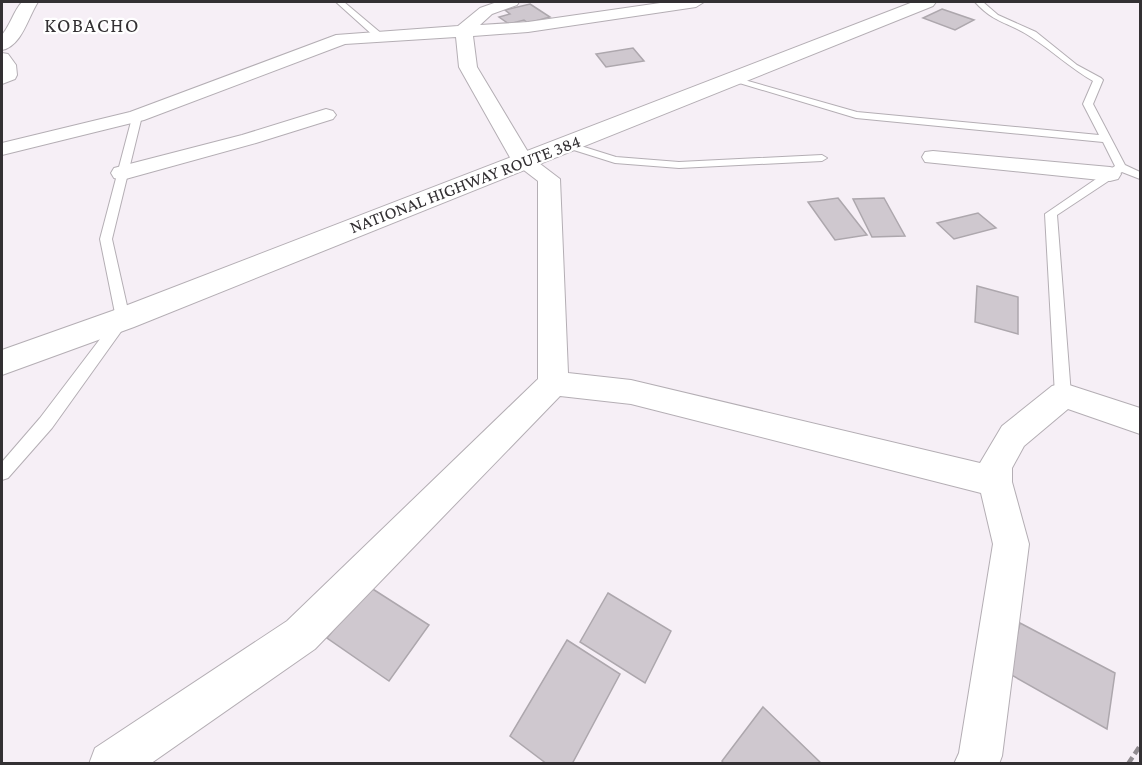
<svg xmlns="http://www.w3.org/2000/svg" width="1142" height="765" viewBox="0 0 1142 765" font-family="'Crimson Pro',serif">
	<rect width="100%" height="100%" fill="#f6eff6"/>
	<path fill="#cfc8cf" stroke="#ada7ad" stroke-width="1.5" d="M530 4 550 17 528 23 524 20 509 24 499 17 510 14 505 10Z
		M942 9 974 20 955 30 923 18Z
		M633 48 644 61 606 67 596 54Z
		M838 198 867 235 835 240 808 202Z
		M884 198 905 236 872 237 853 199Z
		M978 213 996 228 954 239 937 223Z
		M977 286 1018 297V334L975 322Z
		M368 586 429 625 389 681 327 638Z
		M608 593 671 631 645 683 580 642Z
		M1020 623 1115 673 1107 729 1008 673Z
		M567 640 620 674 572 764H547L510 736Z
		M763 707 822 764H724L722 761Z"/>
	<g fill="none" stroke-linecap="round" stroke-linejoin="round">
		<defs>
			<path id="lane" d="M336 2H344L382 34V38H376Z
				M975 2H983L998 15 1036 32 1077 65 1101 78 1103 80 1093 104 1125 165 1140 172V179L1122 172 1057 215 1071 395 1068 399H1058L1055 395 1045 214 1115 166 1103 142 856 118 726 79 734 77 857 112 1099 135 1083 104 1093 81C1070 68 1053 51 1031 37 1009 22 995 24 975 2Z
				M133 114 142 116 112 239 130 319 52 428 8 478 2 480V462L40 418 116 318 100 239Z
				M565 141 616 157 679 162 822 155 827 158 822 161 679 168 615 163 561 146V142Z"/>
			<path id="street" d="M22 2H38C28 17 22 46 2 50V35C11 24 13 12 22 2Z
				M497 2H519L517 5 492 14 480 25 528 22 667 2H704L696 7 528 32 473 36 477 67 531 157 560 179 568 373 631 380 980 463 1002 426 1052 386 1063 383 1140 408V434L1068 409 1024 446 1012 468V482L1029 544 1002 756 999 764H954L959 753 993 544 981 493 631 404 560 396 315 649 150 764H89L95 748 287 621 538 379V181L512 161 459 67 456 37 345 44 144 120 2 155V143L130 112 336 35 458 26 480 8Z
				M2 53 8 54 16 65 17 75 15 79 2 84Z
				M326 109 333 111 336 115 333 119 256 143 122 180 114 178 111 173 114 168 242 135Z
				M933 151 1110 167 1118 169 1121 174 1118 179 1110 181 925 162 922 157 925 152Z"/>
			<path id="highway" d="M913 2H936L933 6 134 327 2 375V350L112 311Z"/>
		</defs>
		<use href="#lane" stroke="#b4aeb4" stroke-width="2"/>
		<use href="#street" stroke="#b4aeb4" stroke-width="2"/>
		<use href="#highway" stroke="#b4aeb4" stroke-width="2"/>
		<path stroke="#908b90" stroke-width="4.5" stroke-dasharray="8 4" stroke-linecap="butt" d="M1128 764 1140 746"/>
		<use href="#lane" fill="#fff" fill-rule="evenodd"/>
		<use href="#street" fill="#fff" fill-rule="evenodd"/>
		<use href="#highway" fill="#fff" fill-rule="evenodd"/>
	</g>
	<g text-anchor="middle" stroke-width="4.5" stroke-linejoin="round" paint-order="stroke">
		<g font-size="18" fill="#333033" stroke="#fff">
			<text transform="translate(465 184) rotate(-21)" y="6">NATIONAL HIGHWAY ROUTE 384</text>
		</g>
		<g font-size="20" letter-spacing="1.5" fill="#333033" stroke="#fff">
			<text x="92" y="32">KOBACHO</text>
		</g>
	</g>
	<rect width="1142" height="765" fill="none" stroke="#333033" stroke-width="6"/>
</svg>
